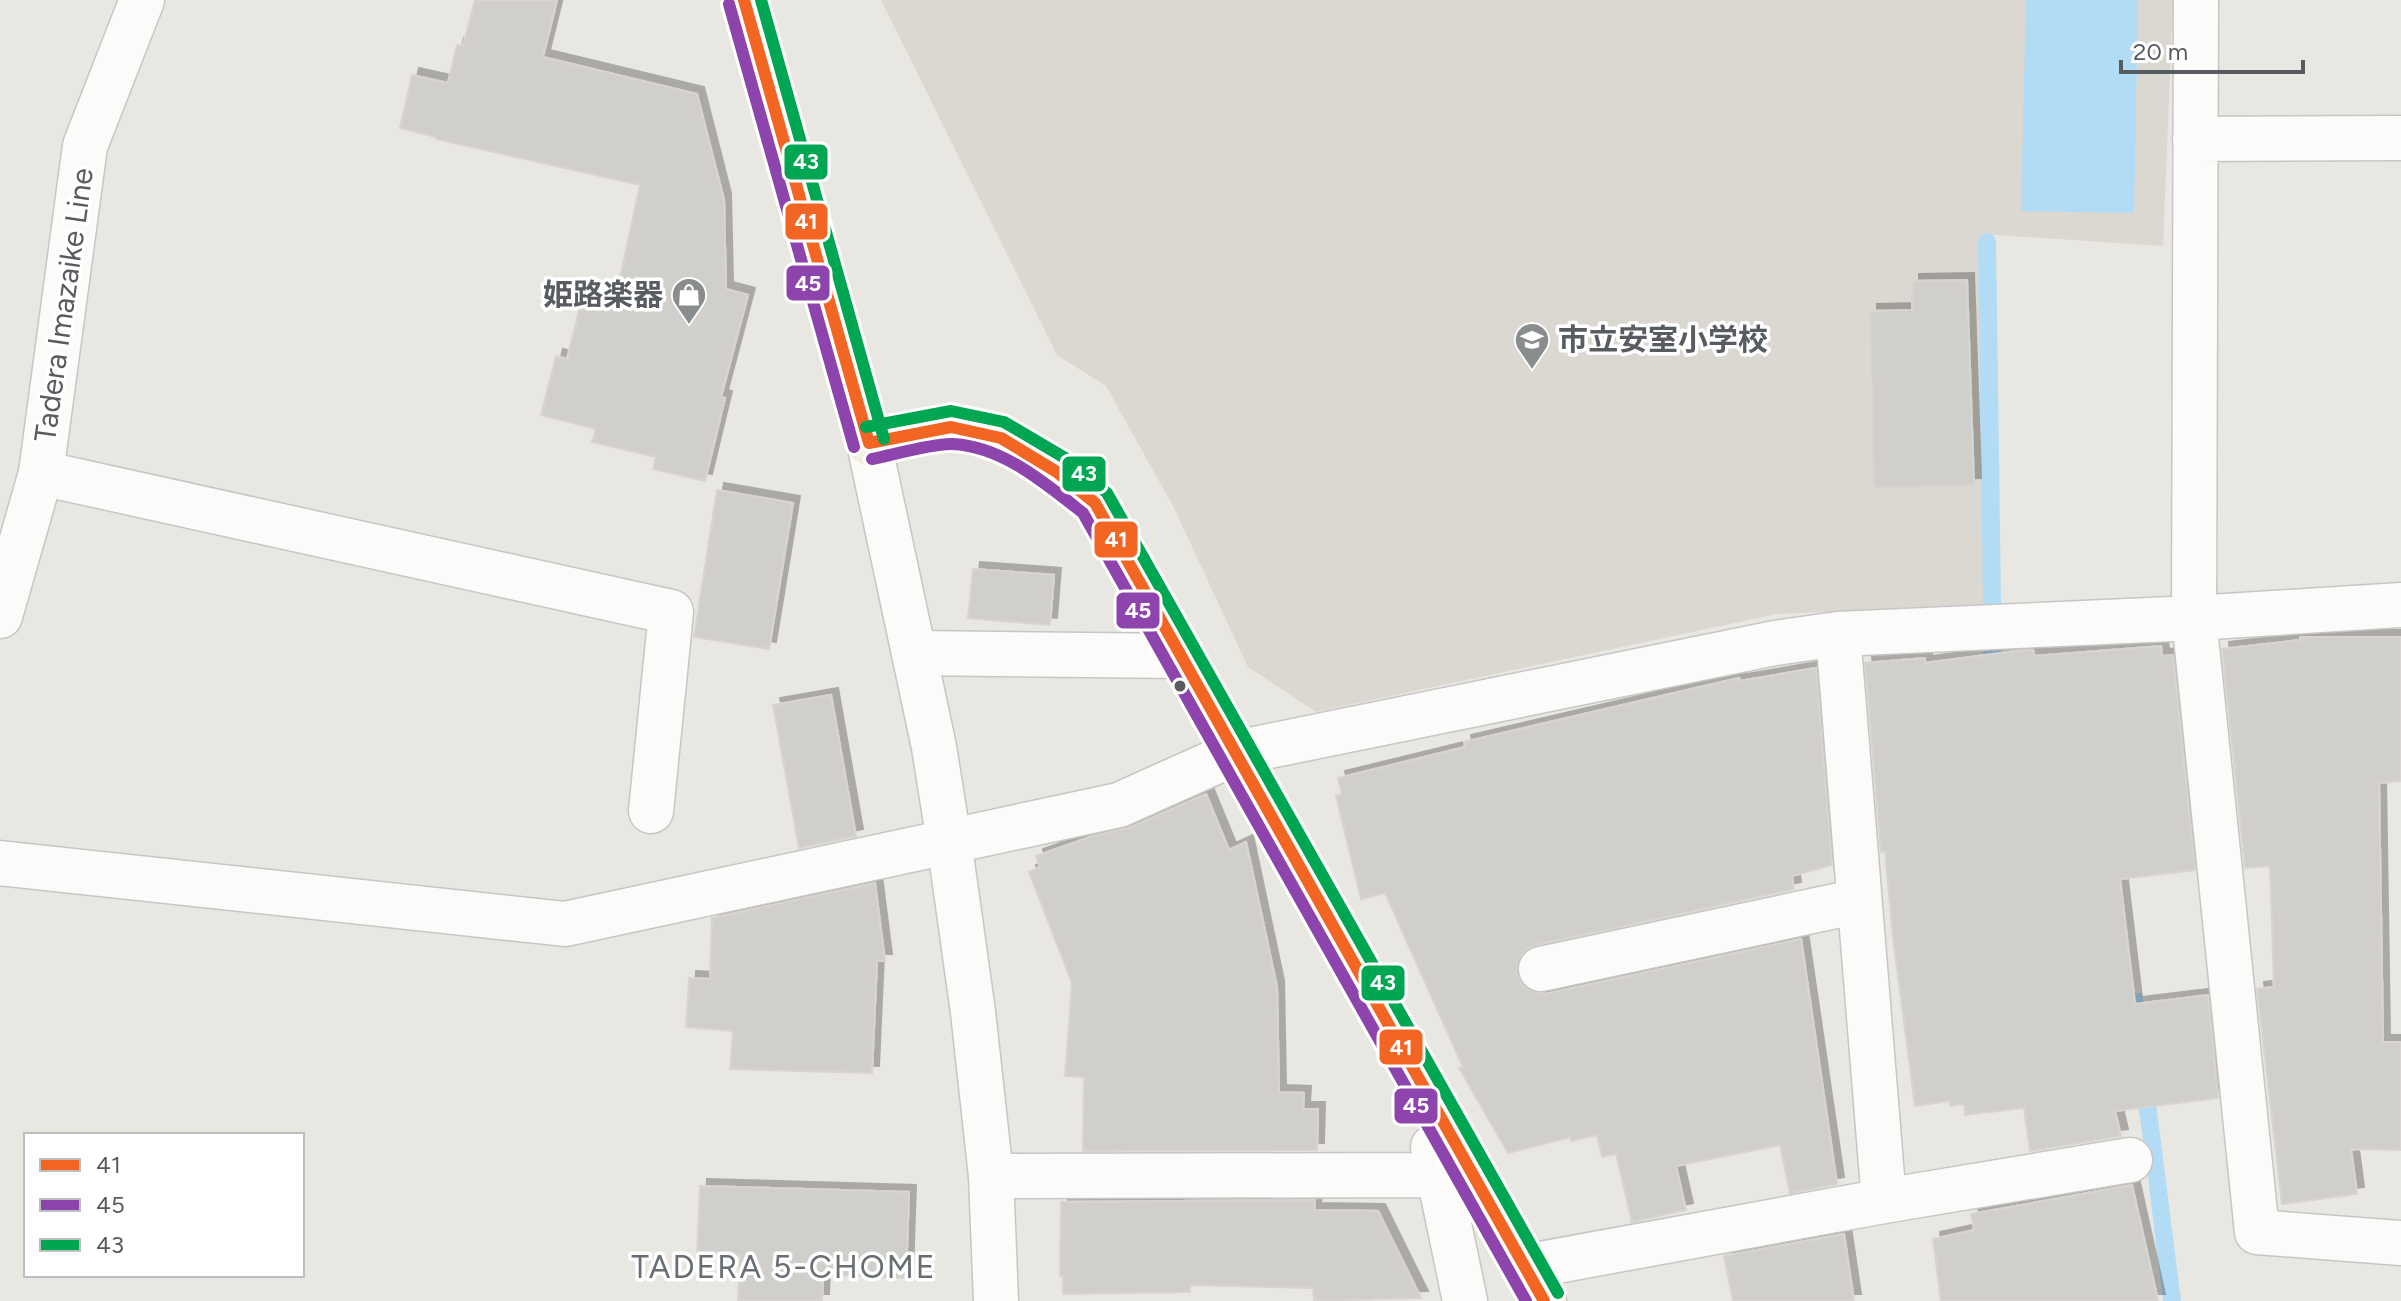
<svg xmlns="http://www.w3.org/2000/svg" width="2401" height="1301" viewBox="0 0 2401 1301" font-family="Figtree,'Noto Sans JP',sans-serif">
	<defs>
		<filter id="shadow"><feDropShadow dx="7" dy="-7" stdDeviation="0" flood-color="#0004"/></filter>
	</defs>
	<rect width="100%" height="100%" fill="#e8e7e1"/>
	<path fill="#dad8d0" d="M881 0H2173L2163 246 1981 234 1984 605 1777 614 1316 712 1248 667 1174 508 1106 386 1057 355Z"/>
	<path fill="#b2dbf6" d="M2026 0H2138L2134 213 2021 211Z
		M2142 993 2181 1301H2163L2145 1151 2121 994Z"/>
	<g fill="none" stroke-linecap="round" stroke-linejoin="round">
		<path stroke="#b2dbf6" stroke-width="18" d="M1987 242 1993 677"/>
	</g>
	<path fill="#d0cfcb" stroke="#d8d5d0" stroke-width="2" filter="url(#shadow)" d="M475 0H557L543 57 697 94 724 200 726 289 748 295 721 397 725 398 705 481 653 469 656 457 592 442 596 429 541 415 556 356 567 359 582 299 614 306 640 185 436 139V137L400 128 412 75 448 83 457 45 463 46Z
		M1967 280 1974 485 1874 488 1870 311 1912 310V281Z
		M717 490 793 503 769 649 694 637Z
		M973 569 1054 575 1050 625 968 618Z
		M2300 637H2401V781L2379 783 2383 1042H2401V1150L2351 1149 2357 1194 2282 1204 2257 989 2274 987 2270 866 2245 868 2222 649 2300 640Z
		M2161 646 2162 656 2173 655 2195 870 2120 879 2135 1004 2208 995 2218 1098 2115 1111 2121 1136 2030 1151 2024 1108 1965 1115 1964 1104 1950 1106V1101L1915 1106 1893 938 1885 851 1881 852 1865 663 1925 658V663L2016 651 2033 650 2034 656Z
		M1816 668 1832 865 1792 876 1794 889 1536 945 1525 950 1518 961 1516 973 1522 985 1533 992 1545 994 1801 939 1837 1184 1790 1193 1780 1145 1676 1166 1686 1210 1632 1222 1616 1154 1602 1157 1597 1135 1571 1141V1137L1508 1153 1459 1068 1463 1067 1385 893 1361 899 1336 796 1342 794 1338 778 1465 747 1464 742 1739 678 1740 681Z
		M831 695 856 836 799 848 773 705Z
		M1206 794 1229 850 1246 842 1277 987 1279 1092 1304 1093 1303 1109H1318L1317 1150 1083 1151 1084 1077 1065 1076 1072 983 1029 872 1040 867 1036 856 1090 837 1129 828Z
		M875 883 885 961H877L872 1073 730 1069 733 1031 686 1027 689 978 710 979 712 918Z
		M2132 1185 2158 1301H1941L1933 1239 1974 1230 1971 1214Z
		M700 1186 909 1192 906 1278 823 1275 822 1301H738L740 1256 697 1255Z
		M1315 1200 1314 1210 1378 1211 1421 1298 1314 1301 1313 1288 1190 1285V1292L1063 1294V1276H1060L1061 1202Z
		M1844 1234 1854 1301H1733L1724 1256Z"/>
	<g fill="none" stroke-linecap="round" stroke-linejoin="round">
		<defs>
			<path id="minor" d="M2196 0 2194 618 2257 1232 2401 1243
				M2195 139 2401 138
				M41 473 671 612 651 811
				M1838 634 1884 1201
				M915 653 1180 656
				M0 863 565 924 1119 805 1235 753 1775 643 1838 634 2194 618 2401 605
				M1541 969 1859 901
				M1433 1147 1465 1301
				M991 1176 1438 1175
				M1524 1267 1884 1201 2130 1160"/>
			<path id="tertiary" d="M869 443 934 747 949 841 973 1012 991 1176 996 1301"/>
			<path id="secondary" d="M0 616 41 473 85 146 142 0"/>
			<path id="primary" d="M744 0 869 443 951 427 1001 438 1057 472 1095 503 1544 1301"/>
		</defs>
		<use href="#minor" stroke="#c6c6c6" stroke-width="47"/>
		<use href="#tertiary" stroke="#c6c6c6" stroke-width="47"/>
		<use href="#secondary" stroke="#c5c6c5" stroke-width="47"/>
		<use href="#primary" stroke="#d1c7ae" stroke-width="47"/>
		<use href="#minor" stroke="#fcfbfa" stroke-width="44"/>
		<use href="#tertiary" stroke="#fcfbfa" stroke-width="44"/>
		<use href="#secondary" stroke="#fcfbfa" stroke-width="44"/>
		<use href="#primary" stroke="#f1efe4" stroke-width="44"/>
		<defs>
			<path id="bus-1" d="M744 0 869 443
				M869 443 951 427 1001 438 1057 472 1095 503 1544 1301"/>
			<path id="bus-2" d="M729 4 854 447
				M872 459C892 455 934 443 952 444 1002 446 1045 483 1083 513L1526 1301"/>
			<path id="bus-3" d="M761 0 884 439
				M866 427 951 411 1004 422 1065 458 1107 493 1558 1293"/>
		</defs>
		<use href="#bus-1" stroke="#fff" stroke-width="18"/>
		<use href="#bus-2" stroke="#fff" stroke-width="18"/>
		<use href="#bus-3" stroke="#fff" stroke-width="18"/>
		<use href="#bus-1" stroke="#f26522" stroke-width="12"/>
		<use href="#bus-2" stroke="#8e44ad" stroke-width="12"/>
		<use href="#bus-3" stroke="#00a651" stroke-width="12"/>
	</g>
	<defs>
		<symbol id="shop-pin" viewBox="-11 -11 22 30"><path d="M0 17L-7.5 6A9.5 9.5 0 1 1 7.5 6Z" fill="#8a8d8d" stroke="#fff"/><path d="M-5-2.5h2.3a2.7 3.5 0 0 1 5.4 0H5L5.5 6h-11ZM-1.5-2.5h3a1.5 2.3 0 0 0-3 0Z" fill="#fff"/></symbol>
		<symbol id="school-pin" viewBox="-11 -11 22 30"><path d="M0 17L-7.5 6A9.5 9.5 0 1 1 7.5 6Z" fill="#8a8d8d" stroke="#fff"/><path d="M0-5L7-2L0 1L-7-2ZM-4 1L0 2.5L4 1V4Q0 6-4 4Z" fill="#fff"/></symbol>
	</defs>
	<g fill-rule="evenodd">
		<use href="#shop-pin" x="669" y="275" width="40" height="54"/>
		<use href="#school-pin" x="1512" y="320" width="40" height="54"/>
	</g>
	<circle fill="#585c60" stroke="#fff" stroke-width="3" cx="1180" cy="686" r="7"/>
	<g text-anchor="middle" stroke-width="7" stroke-linejoin="round" paint-order="stroke">
		<g font-size="30" font-weight="bold" fill="#585c60" stroke="#fff" text-anchor="end">
			<text x="663" y="305">姫路楽器</text>
			<text x="1558" y="350" text-anchor="start">市立安室小学校</text>
		</g>
		<g font-size="30" fill="#585c60" stroke="#fff">
			<text transform="translate(64 305) rotate(-82)" y="10">Tadera Imazaike Line</text>
		</g>
		<g font-size="32" letter-spacing="2" fill="#696e72" stroke="#fff">
			<text x="784" y="1278">TADERA 5-CHOME</text>
		</g>
	</g>
	<g stroke="#fff" stroke-width="3">
		<rect x="783" y="143" width="46" height="38" rx="8" fill="#00a651"/>
		<rect x="784" y="202" width="45" height="39" rx="8" fill="#f26522"/>
		<rect x="785" y="264" width="46" height="38" rx="8" fill="#8e44ad"/>
		<rect x="1061" y="455" width="46" height="38" rx="8" fill="#00a651"/>
		<rect x="1093" y="520" width="46" height="39" rx="8" fill="#f26522"/>
		<rect x="1115" y="591" width="46" height="39" rx="8" fill="#8e44ad"/>
		<rect x="1360" y="964" width="46" height="38" rx="8" fill="#00a651"/>
		<rect x="1378" y="1028" width="46" height="38" rx="8" fill="#f26522"/>
		<rect x="1393" y="1087" width="46" height="38" rx="8" fill="#8e44ad"/>
	</g>
	<g font-size="22" text-anchor="middle" font-weight="bold" fill="#fff">
		<text x="806" y="169">43</text>
		<text x="806" y="229">41</text>
		<text x="808" y="291">45</text>
		<text x="1084" y="481">43</text>
		<text x="1116" y="547">41</text>
		<text x="1138" y="618">45</text>
		<text x="1383" y="990">43</text>
		<text x="1401" y="1055">41</text>
		<text x="1416" y="1113">45</text>
	</g>
	<rect x="24" y="1133" width="280" height="144" fill="#ffffff" stroke="#bcbebf" stroke-width="2"/>
	<rect x="40" y="1159" width="40" height="12" fill="#f26522" stroke="#bcbebf" stroke-width="2"/>
	<text x="96" y="1173" font-size="24" fill="#585c60">41</text>
	<rect x="40" y="1199" width="40" height="12" fill="#8e44ad" stroke="#bcbebf" stroke-width="2"/>
	<text x="96" y="1213" font-size="24" fill="#585c60">45</text>
	<rect x="40" y="1239" width="40" height="12" fill="#00a651" stroke="#bcbebf" stroke-width="2"/>
	<text x="96" y="1253" font-size="24" fill="#585c60">43</text>
	<path d="M2121 60v12h182v-12" fill="none" stroke="#585c60" stroke-width="4"/>
	<text x="2133" y="60" font-size="24" fill="#585c60" stroke="#ffffff" stroke-width="6" paint-order="stroke">20 m</text>
</svg>
